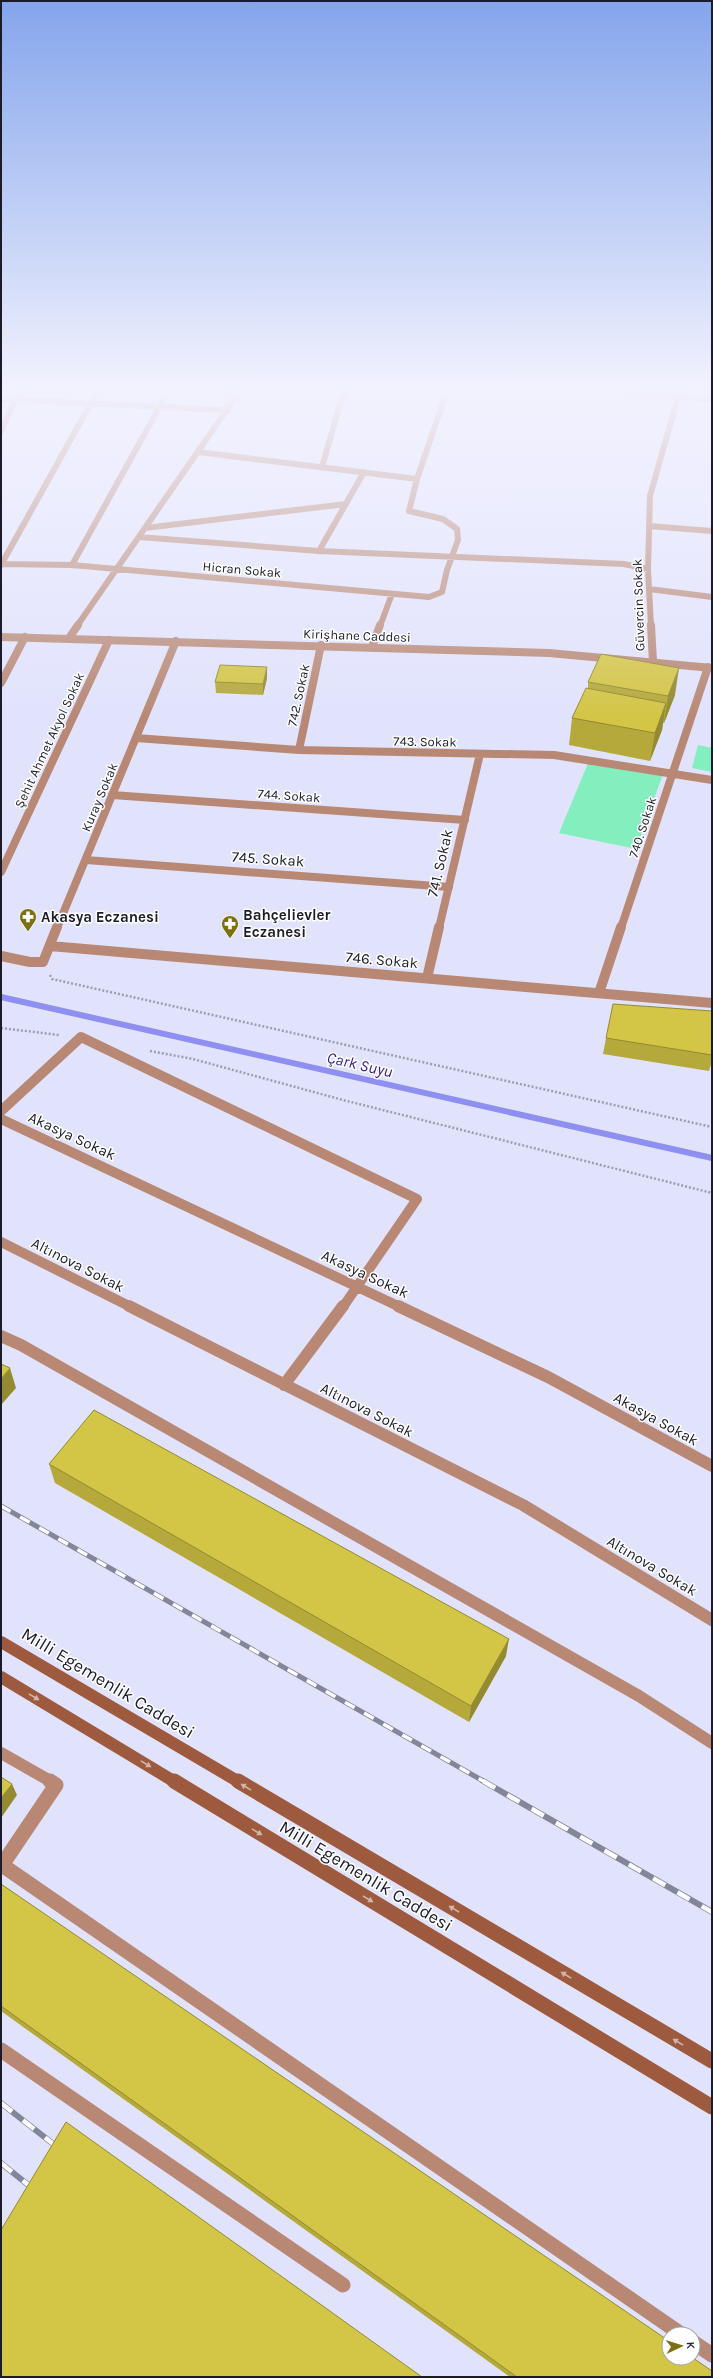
<svg xmlns="http://www.w3.org/2000/svg" width="713" height="2378" viewBox="0 0 713 2378" font-family="Karla,sans-serif">
	<rect width="100%" height="100%" fill="#e1e3fd"/>
	<path fill="#83efbe" d="M690 385H712V396L686 393Z
		M698 745 712 748V772L692 768Z
		M589 761 663 774 636 849 559 833Z"/>
	<g fill="none" stroke-linecap="round" stroke-linejoin="round">
		<path stroke="#8f8ef1" stroke-width="6" d="M1 997 712 1158"/>
		<path stroke="#9c9db3" stroke-width="2.5" stroke-dasharray="2 2" stroke-linecap="butt" d="M50 975 52 979 712 1127
			M1 1028 59 1035
			M150 1051 193 1059 343 1100 712 1193"/>
		<path stroke="#b88875" stroke-width="12" d="M1 1336 21 1345 639 1696 712 1743
			M1 1753 52 1782"/>
		<path stroke="#b88875" stroke-width="15" d="M50 1781 56 1785 2 1865 681 2334
			M1 2050 343 2285
			M693 2342 712 2355"/>
		<path stroke="#b88875" stroke-width="6" d="M580 385 712 400
			M1 399 228 410
			M1 431 16 399 29 385
			M198 452 417 479
			M322 467 340 404 350 385
			M649 526 712 531
			M145 528 346 504
			M139 537 319 551 624 564 648 569
			M319 551 364 472
			M2 564 72 565 429 597 442 592 447 570 458 540 457 529 443 519 409 511 417 479 449 385
			M1 565 101 385
			M72 565 160 406 168 385
			M649 589 712 597
			M77 626 244 385
			M380 626 392 594
			M651 626 648 569 650 496 678 397 684 385"/>
		<path stroke="#b88875" stroke-width="8" d="M651 625 653 662
			M69 638 78 625
			M372 647 380 625
			M1 683 25 637
			M136 738 299 750 554 755 712 780
			M299 750 321 645
			M112 795 465 820
			M86 860 449 887
			M1 872 109 640
			M57 928 176 641
			M439 928 480 754
			M621 928 708 667"/>
		<path stroke="#b88875" stroke-width="10" d="M50 946 712 1003
			M1 956 30 962H43L57 927
			M427 978 439 927
			M599 993 621 927
			M1 1111 81 1037 417 1199 343 1307
			M1 1119 400 1307
			M1 1242 131 1307"/>
		<path stroke="#b88875" stroke-width="12" d="M129 1306 523 1505 712 1620
			M398 1306 548 1377 712 1466
			M284 1385 343 1306"/>
		<path stroke="#b88875" stroke-width="8" d="M1 637 549 653 712 668"/>
		<path stroke="#9e5a3e" stroke-width="12" d="M1 1642 239 1782
			M1 1677 175 1782"/>
		<path stroke="#9e5a3e" stroke-width="15" d="M174 1781 712 2107
			M238 1781 712 2061"/>
		<defs>
			<path id="rail-far1" d="M1 1506 485 1782"/>
			<path id="rail" d="M483 1781 712 1912
				M1 2103 61 2150
				M1 2163 37 2192"/>
		</defs>
		<use href="#rail-far1" stroke="#838599" stroke-width="5"/>
		<use href="#rail" stroke="#838599" stroke-width="6"/>
		<use href="#rail-far1" stroke="#fff" stroke-width="3.5" stroke-dasharray="11" stroke-linecap="butt"/>
		<use href="#rail" stroke="#fff" stroke-width="4.5" stroke-dasharray="14" stroke-linecap="butt"/>
	</g>
	<path fill="#b5a93c" d="M646 385H659L658 386Z
		M267 667V678L263 695 216 693 215 682Z
		M588 682 675 695 664 723H663L662 730 650 761 569 745 572 718 588 689Z
		M712 1011V1061L709 1071 603 1054 606 1038Z
		M49 1464 506 1656 469 1722 55 1483Z
		M1 1884 712 2377H510L1 2011Z"/>
	<path fill="#948a31" d="M267 667V678L263 695V684Z
		M679 668 675 695 664 723 668 696Z
		M666 703 662 730 650 761 655 733Z
		M10 1368 16 1388 1 1405V1379Z
		M509 1639 506 1656 469 1722 471 1706Z
		M12 1784 17 1795 1 1818V1798Z"/>
	<path fill="#d3c546" stroke="#948a31" d="M601 654 679 668 668 696 588 682Z
		M220 665 267 667 263 684 215 682Z
		M586 688 666 703 655 733 572 718Z
		M613 1004 712 1011V1055L606 1038Z
		M1 1364 10 1368 1 1379Z
		M94 1410 509 1639 471 1706 49 1464Z
		M1 1777 12 1784 1 1798Z
		M1 1884 669 2341V2358H693L712 2371V2377H517L1 2006Z
		M66 2122 422 2377H1V2230Z"/>
	<defs><path id="oneway-solid" d="M-6-.8H1V-3.2L6.5 0L1 3.2V.8H-6Z"/></defs>
	<g fill="#d3b5a8">
		<use href="#oneway-solid" transform="translate(34 1697) rotate(31)"/>
		<use href="#oneway-solid" transform="translate(146 1764) rotate(31)"/>
		<use href="#oneway-solid" transform="translate(246 1787) rotate(-149)"/>
		<use href="#oneway-solid" transform="translate(257 1832) rotate(31)"/>
		<use href="#oneway-solid" transform="translate(368 1899) rotate(31)"/>
		<use href="#oneway-solid" transform="translate(454 1909) rotate(-149)"/>
		<use href="#oneway-solid" transform="translate(566 1975) rotate(-149)"/>
		<use href="#oneway-solid" transform="translate(678 2042) rotate(-149)"/>
	</g>
	<linearGradient id="sky" x2="0" y2="1"><stop stop-color="#84a5ec"/><stop offset="0.54" stop-color="#f2f2fe"/><stop offset="1" stop-color="#f2f2fe" stop-opacity="0"/></linearGradient>
	<rect width="713" height="718" fill="url(#sky)"/>
	<defs>
		<symbol id="pharmacy-pin" viewBox="-11 -11 22 30"><path d="M0 17L-7.5 6A9.5 9.5 0 1 1 7.5 6Z" fill="#7b7111" stroke="#fff"/><path d="M-2-6h4v4h4v4h-4v4h-4v-4h-4v-4h4Z" fill="#fff"/></symbol>
	</defs>
	<g fill-rule="evenodd">
		<use href="#pharmacy-pin" x="18" y="907" width="20" height="27"/>
		<use href="#pharmacy-pin" x="220" y="914" width="20" height="27"/>
	</g>
	<g text-anchor="middle" stroke-width="3" stroke-linejoin="round" paint-order="stroke">
		<g font-size="13" fill="#1b1b2a" stroke="#fff">
			<text transform="translate(242 569) rotate(5)" y="5">Hicran Sokak</text>
			<text transform="translate(638 605) rotate(-92)" y="5">Güvercin Sokak</text>
			<text transform="translate(357 635) rotate(2)" y="5">Kirişhane Caddesi</text>
			<text transform="translate(298 695) rotate(-78)" y="5">742. Sokak</text>
			<text transform="translate(49 740) rotate(-65)" y="5">Şehit Ahmet Akyol Sokak</text>
			<text transform="translate(425 741) rotate(1)" y="5">743. Sokak</text>
			<text transform="translate(289 795) rotate(4)" y="5">744. Sokak</text>
			<text transform="translate(99 797) rotate(-67)" y="5">Kuray Sokak</text>
			<text transform="translate(642 827) rotate(-72)" y="5">740. Sokak</text>
		</g>
		<g font-size="15" fill="#1b1b2a" stroke="#fff">
			<text transform="translate(268 859) rotate(4)" y="5">745. Sokak</text>
			<text transform="translate(440 863) rotate(-77)" y="5">741. Sokak</text>
			<text transform="translate(382 960) rotate(5)" y="5">746. Sokak</text>
			<text transform="translate(72 1136) rotate(25)" y="5">Akasya Sokak</text>
			<text transform="translate(78 1265) rotate(27)" y="5">Altınova Sokak</text>
			<text transform="translate(365 1274) rotate(25)" y="5">Akasya Sokak</text>
			<text transform="translate(367 1410) rotate(27)" y="5">Altınova Sokak</text>
			<text transform="translate(656 1419) rotate(29)" y="5">Akasya Sokak</text>
			<text transform="translate(652 1566) rotate(31)" y="5">Altınova Sokak</text>
		</g>
		<g font-size="15" font-weight="bold" fill="#1b1b2a" stroke="#fff" text-anchor="start">
			<text x="243" y="920">Bahçelievler<tspan x="243" dy="17">Eczanesi</tspan></text>
			<text x="41" y="922">Akasya Eczanesi</text>
		</g>
		<g font-size="16" font-style="italic" fill="#351b8f" stroke="#fff">
			<text transform="translate(360 1064) rotate(13)" y="6">Çark Suyu</text>
		</g>
		<g font-size="18" fill="#1b1b2a" stroke="#fff">
			<text transform="translate(108 1683) rotate(31)" y="6">Milli Egemenlik Caddesi</text>
			<text transform="translate(366 1876) rotate(31)" y="6">Milli Egemenlik Caddesi</text>
		</g>
	</g>
	<rect width="713" height="2378" fill="none" stroke="#1b1b2a" stroke-width="4"/>
	<g transform="translate(681 2346) rotate(86)"><circle r="19" fill="#ffffff" stroke="#a4a4aa"/>
	<path d="M0-3L7 15L0 10L-7 15Z" fill="#7b7111"/>
	<text y="-6" font-size="11" font-weight="bold" text-anchor="middle" fill="#1b1b2a">K</text>
	</g>
</svg>
